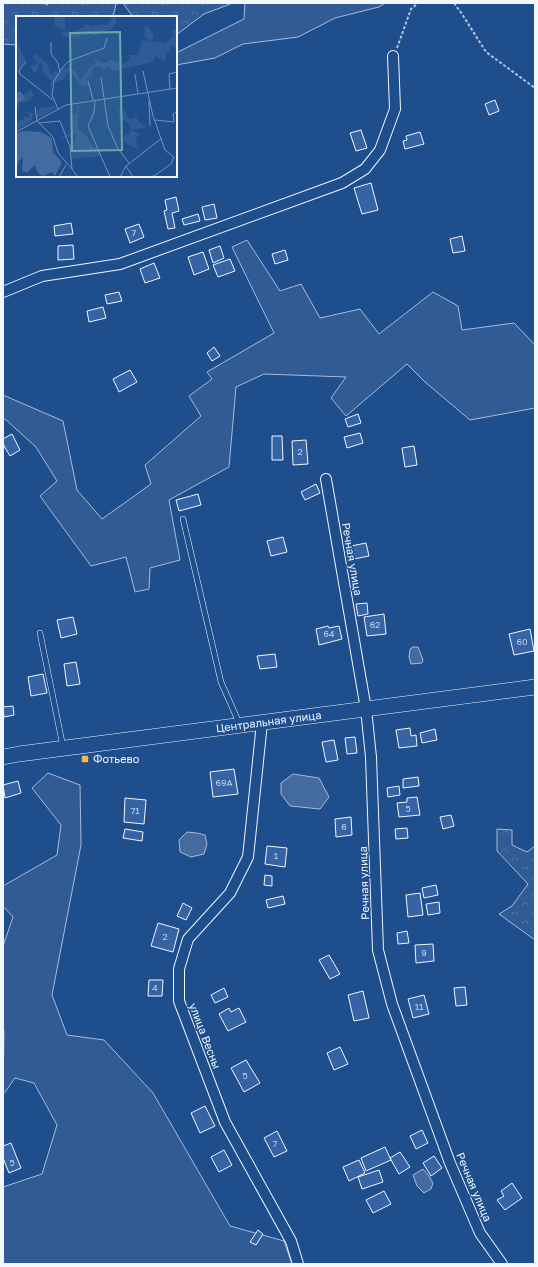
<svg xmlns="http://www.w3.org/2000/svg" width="538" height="1267" viewBox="0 0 538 1267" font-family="'Golos Text',sans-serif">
	<defs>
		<pattern id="forest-crowns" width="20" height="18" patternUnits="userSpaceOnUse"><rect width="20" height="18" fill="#305b95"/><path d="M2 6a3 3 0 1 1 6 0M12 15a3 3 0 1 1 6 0" fill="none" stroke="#4e73a5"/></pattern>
	</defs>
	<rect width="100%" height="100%" fill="#1f4e8c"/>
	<path fill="#305b95" stroke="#a8bbd7" d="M245 3H385L379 7 335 18 298 37 243 44 215 58 176 65V53L244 19Z
		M247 240 280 291 301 284 320 318 360 309 379 334 433 292 458 306 462 330 514 323 535 345V408L470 420 425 382 407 364 346 416 331 398 346 377 264 374 236 387 229 467 169 500 180 560 150 568 149 589 135 592 126 557 91 566 40 496 57 481 36 447 5 419 3 420V395L63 421 77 490 102 519 151 484 145 465 201 416 189 396 212 379 207 372 274 333 232 247Z
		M48 773 80 785 81 845 52 995 67 1035 104 1040 153 1093 230 1226 284 1241 292 1264H3V1187L42 1174 57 1125 34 1083 15 1078 3 1095 4 1031 3 1029V946L13 917 3 906V886L57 855 61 825 32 788Z"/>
	<path fill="url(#forest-crowns)" stroke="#a8bbd7" d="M3 3H44L47 5 49 3H118L116 4 113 17H17V45L3 44Z
		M123 3H233L204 14 176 35V17H133Z
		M497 829 512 830V845L527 852 535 846V940L499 914 512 906 528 884 497 851Z"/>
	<path fill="#446ba0" stroke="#a8bbd7" d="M413 647H418L423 660 422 663 411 664 409 657 410 649Z
		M293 774 319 778 329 797 320 809 290 806 281 794V783Z
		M187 832 197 833 205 835 207 844 204 854 191 857 180 852 179 840Z
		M423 1169 429 1176 433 1183 431 1189 424 1193 417 1186 413 1175Z"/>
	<path fill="#3563a3" stroke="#f2f6ff" d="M495 100 499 111 489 115 485 104Z
		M361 130 367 148 356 151 350 133Z
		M420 132 424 144 405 149 403 141 407 140 406 136Z
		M371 183 378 210 362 214 354 188Z
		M176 197 179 211 172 213 175 228 168 229 164 211 167 210 165 200Z
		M214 204 217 218 205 220 202 207Z
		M198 214 200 221 184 225 182 219Z
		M71 223 73 234 55 236 54 226Z
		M139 224 144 237 130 243 125 229Z
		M462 236 465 251 453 253 450 239Z
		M73 245 74 259 58 260V246Z
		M220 246 224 258 213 263 209 250Z
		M285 250 288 260 275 264 272 254Z
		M203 252 209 269 194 275 188 257Z
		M230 259 235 271 218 277 213 265Z
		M154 263 160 278 145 283 140 269Z
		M119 292 122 301 107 304 105 295Z
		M103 307 106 318 89 322 87 311Z
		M214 347 220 356 212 361 207 353Z
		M130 370 137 382 119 392 113 379Z
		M358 414 361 423 348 427 345 419Z
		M360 433 363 443 347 448 344 437Z
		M12 434 20 450 10 456 3 444V439Z
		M272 436H282L283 460H272Z
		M306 440 308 464 293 465 292 441Z
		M414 446 417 465 405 467 402 448Z
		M316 484 320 493 305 500 301 492Z
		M198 494 201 505 179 511 176 500Z
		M283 537 287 552 271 556 267 541Z
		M366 543 369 556 354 559 351 546Z
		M367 603 368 614 358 616 356 604Z
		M384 614 386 634 367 636 364 617Z
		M73 617 77 634 61 638 57 620Z
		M328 626 329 628 339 626 342 639 319 645 316 629Z
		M530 629 534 651 514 655 509 634Z
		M275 654 277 667 260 669 257 656Z
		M76 662 80 684 67 686 64 664Z
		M43 674 47 693 31 696 28 677Z
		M13 706 14 715 4 717 3 707Z
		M410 728 411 736 416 735 417 746 399 748 396 730Z
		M435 729 437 740 422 743 420 733Z
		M355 737 357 753 347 754 345 738Z
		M334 740 338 760 326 762 322 742Z
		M234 769 238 794 213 797 210 772Z
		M418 777 419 786 403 788V779Z
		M18 781 21 793 5 798 3 785Z
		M399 786 400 795 388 797 387 788Z
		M417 797 420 815 399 817 397 803 407 802V798Z
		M125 798 146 800 144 824 124 822Z
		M451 815 454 826 443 829 440 817Z
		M351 817 352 835 336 837 335 819Z
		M407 828 408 838 396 839 395 829Z
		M125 829 143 832 142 841 123 838Z
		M267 846 287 848 285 867 265 864Z
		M265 875 272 876V886L264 885Z
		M436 885 438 895 424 898 422 888Z
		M420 893 423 915 408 917 406 895Z
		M283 896 285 904 268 908 266 900Z
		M439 902 440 913 428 915 426 904Z
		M183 903 192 908 186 920 177 916Z
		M158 923 179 929 173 952 151 946Z
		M407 931 409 943 398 944 397 933Z
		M433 944 434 961 416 963 415 945Z
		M329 955 340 974 330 979 319 960Z
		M149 980H163L162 996H148Z
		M465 987 467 1005 456 1006 454 988Z
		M224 988 228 997 215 1003 211 995Z
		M363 991 369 1018 354 1021 348 995Z
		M424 995 429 1014 413 1018 408 999Z
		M229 1008 231 1012 239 1008 246 1022 228 1031 219 1014Z
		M340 1047 348 1064 334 1070 327 1053Z
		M246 1060 260 1083 244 1092 231 1068Z
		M205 1106 215 1126 200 1133 191 1113Z
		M422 1130 428 1143 416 1149 410 1136Z
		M277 1131 287 1151 274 1157 264 1138Z
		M11 1143 21 1168 9 1173 3 1158V1146Z
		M385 1147 391 1160 366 1171 361 1158Z
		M224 1150 232 1165 219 1172 211 1157Z
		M400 1152 410 1167 399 1174 390 1158Z
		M434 1156 442 1168 431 1176 423 1163Z
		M359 1160 365 1173 349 1181 343 1167Z
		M379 1170 383 1182 362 1189 358 1177Z
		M512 1183 522 1198 505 1210 497 1200 504 1196 501 1191Z
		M384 1191 391 1204 373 1213 366 1200Z
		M258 1230 263 1234 256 1245 250 1242Z"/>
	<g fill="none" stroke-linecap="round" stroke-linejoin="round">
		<defs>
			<path id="service" d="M183 519 221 682 240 725
				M40 633 63 747"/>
			<path id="minor" d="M3 292 42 276 120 264 342 183 365 169 380 150 395 109 393 56
				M326 479 366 709 371 757 378 950 392 1004 450 1163 480 1233 502 1264
				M262 723 248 857 230 893 188 939 179 969V1001L225 1122 291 1241 298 1264"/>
			<g id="secondary">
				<path id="s1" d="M3 757 19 754 535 687"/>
			</g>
		</defs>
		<use href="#service" stroke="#f2f6ff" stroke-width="6"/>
		<use href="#minor" stroke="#f2f6ff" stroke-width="12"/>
		<use href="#secondary" stroke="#f2f6ff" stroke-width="16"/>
		<path stroke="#b3c4dc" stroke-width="2" stroke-dasharray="3 2" stroke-linecap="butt" d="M454 3 462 14 486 52 535 88
			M397 48 411 9 418 3"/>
		<use href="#service" stroke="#1f4e8c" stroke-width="5"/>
		<use href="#minor" stroke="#1f4e8c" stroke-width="10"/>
		<use href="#secondary" stroke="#1f4e8c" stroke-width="15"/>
	</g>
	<rect fill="#ffb74d" stroke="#1f4e8c" stroke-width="1.5" x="81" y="755" width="8" height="8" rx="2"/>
	<g text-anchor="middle" stroke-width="3" stroke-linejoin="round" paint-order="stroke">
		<g font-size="9" fill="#c3d1e8">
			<text x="134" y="236">7</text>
			<text x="300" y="455">2</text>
			<text x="375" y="628">62</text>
			<text x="329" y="637">64</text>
			<text x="522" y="645">60</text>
			<text x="224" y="786">69А</text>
			<text x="408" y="812">5</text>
			<text x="135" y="814">71</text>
			<text x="344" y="830">6</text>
			<text x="276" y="859">1</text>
			<text x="165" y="940">2</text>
			<text x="424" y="956">9</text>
			<text x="155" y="991">4</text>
			<text x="419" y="1010">11</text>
			<text x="245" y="1079">5</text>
			<text x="275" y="1147">7</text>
			<text x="12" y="1166">5</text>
		</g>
		<g font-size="11" fill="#f2f6ff" stroke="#1f4e8c">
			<text transform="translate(352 559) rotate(80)" y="4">Речная улица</text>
			<text dy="4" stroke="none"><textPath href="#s1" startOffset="268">Центральная улица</textPath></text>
			<text transform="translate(364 883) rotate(-92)" y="4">Речная улица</text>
			<text transform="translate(205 1036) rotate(69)" y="4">улица Весны</text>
			<text transform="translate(474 1187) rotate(67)" y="4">Речная улица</text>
		</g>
		<g font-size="11" fill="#f2f6ff" stroke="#1f4e8c" text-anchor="start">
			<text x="93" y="763">Фотьево</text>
		</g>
	</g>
	<g transform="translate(16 16)">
		<rect width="161" height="161" fill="#1f4e8c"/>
		<path d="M98 0 101 5 96 13 66 24 77 18 76 10 87 8 90 10ZM161 7V33L155 30 154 35H151L149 46 139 40 137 46 98 55 92 50 87 55 86 51H79L76 53V60L70 63 72 69 67 72 55 56 50 58 49 63 37 67 34 74 35 64 26 55V46L23 47 21 56H17L15 49 19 50 21 45 16 41 20 38 31 48 35 59 40 54 44 58 49 50 60 56 64 65 74 51 80 48 76 40 84 46 90 47 95 43 105 49 112 45 114 39H122L126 24 149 27 157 20 156 14 160 12 158 9ZM0 25 10 45 2 56 0 55ZM15 73 18 79 13 85 3 87V92L0 91V87L10 83 8 78ZM60 89 63 90 62 113 70 119 77 131 82 132 85 140 56 143 54 128 60 126 59 118 55 121 43 122 56 116 53 108 56 102 55 100 61 96ZM39 90 40 92 21 103 19 100 24 92ZM11 96 17 97 16 104 1 114 0 106 8 103V100L14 102Z" fill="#305b95"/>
		<path d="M38 0H49V15L38 9ZM70 8 76 10 77 16 70 20 65 17 64 22 49 21 44 17 52 15 58 17ZM129 10 133 11 138 21 135 26 129 21ZM102 93 110 96 112 102 116 103 120 100 122 105 130 111 116 114 112 107 102 101 104 99ZM114 114 124 118 120 121 122 134 107 125 109 119H113Z" fill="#305b95"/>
		<path d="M4 75 10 83 0 87V78ZM7 115 25 116 36 122 37 136 46 146 39 160 36 156 27 160 21 156 19 149 11 157 6 155 7 141 2 146 0 161V118Z" fill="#446ba0"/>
		<path fill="none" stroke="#7391ba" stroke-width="1" d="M35 26V38L42 47 44 57M10 46 3 55 4 58 37 84M127 55 137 100 149 134 158 141 155 148 138 160 131 161M119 58 122 78M85 61 92 110 101 131 113 147M72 65 77 84M154 73 153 58 161 56M79 85 78 96 72 110 94 161M133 85 134 110M19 91 21 105 37 121 42 137 56 153M42 93 36 79 38 65 47 51 53 45 88 32 91 22M139 104 158 106 157 98 161 96M23 107 44 105 54 131 56 153 62 161M0 116 50 89 161 72M110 150 117 161M43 161 50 149M104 161 110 150 146 122"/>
		<path fill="#6aa9a8" fill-opacity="0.15" stroke="#6aa9a8" stroke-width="2" d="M104 16 106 134 56 135 54 17Z"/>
		<rect width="161" height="161" fill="none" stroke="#f2f6ff" stroke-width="2"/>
	</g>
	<rect width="538" height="1267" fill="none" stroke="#f2f6ff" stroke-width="8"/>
</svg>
